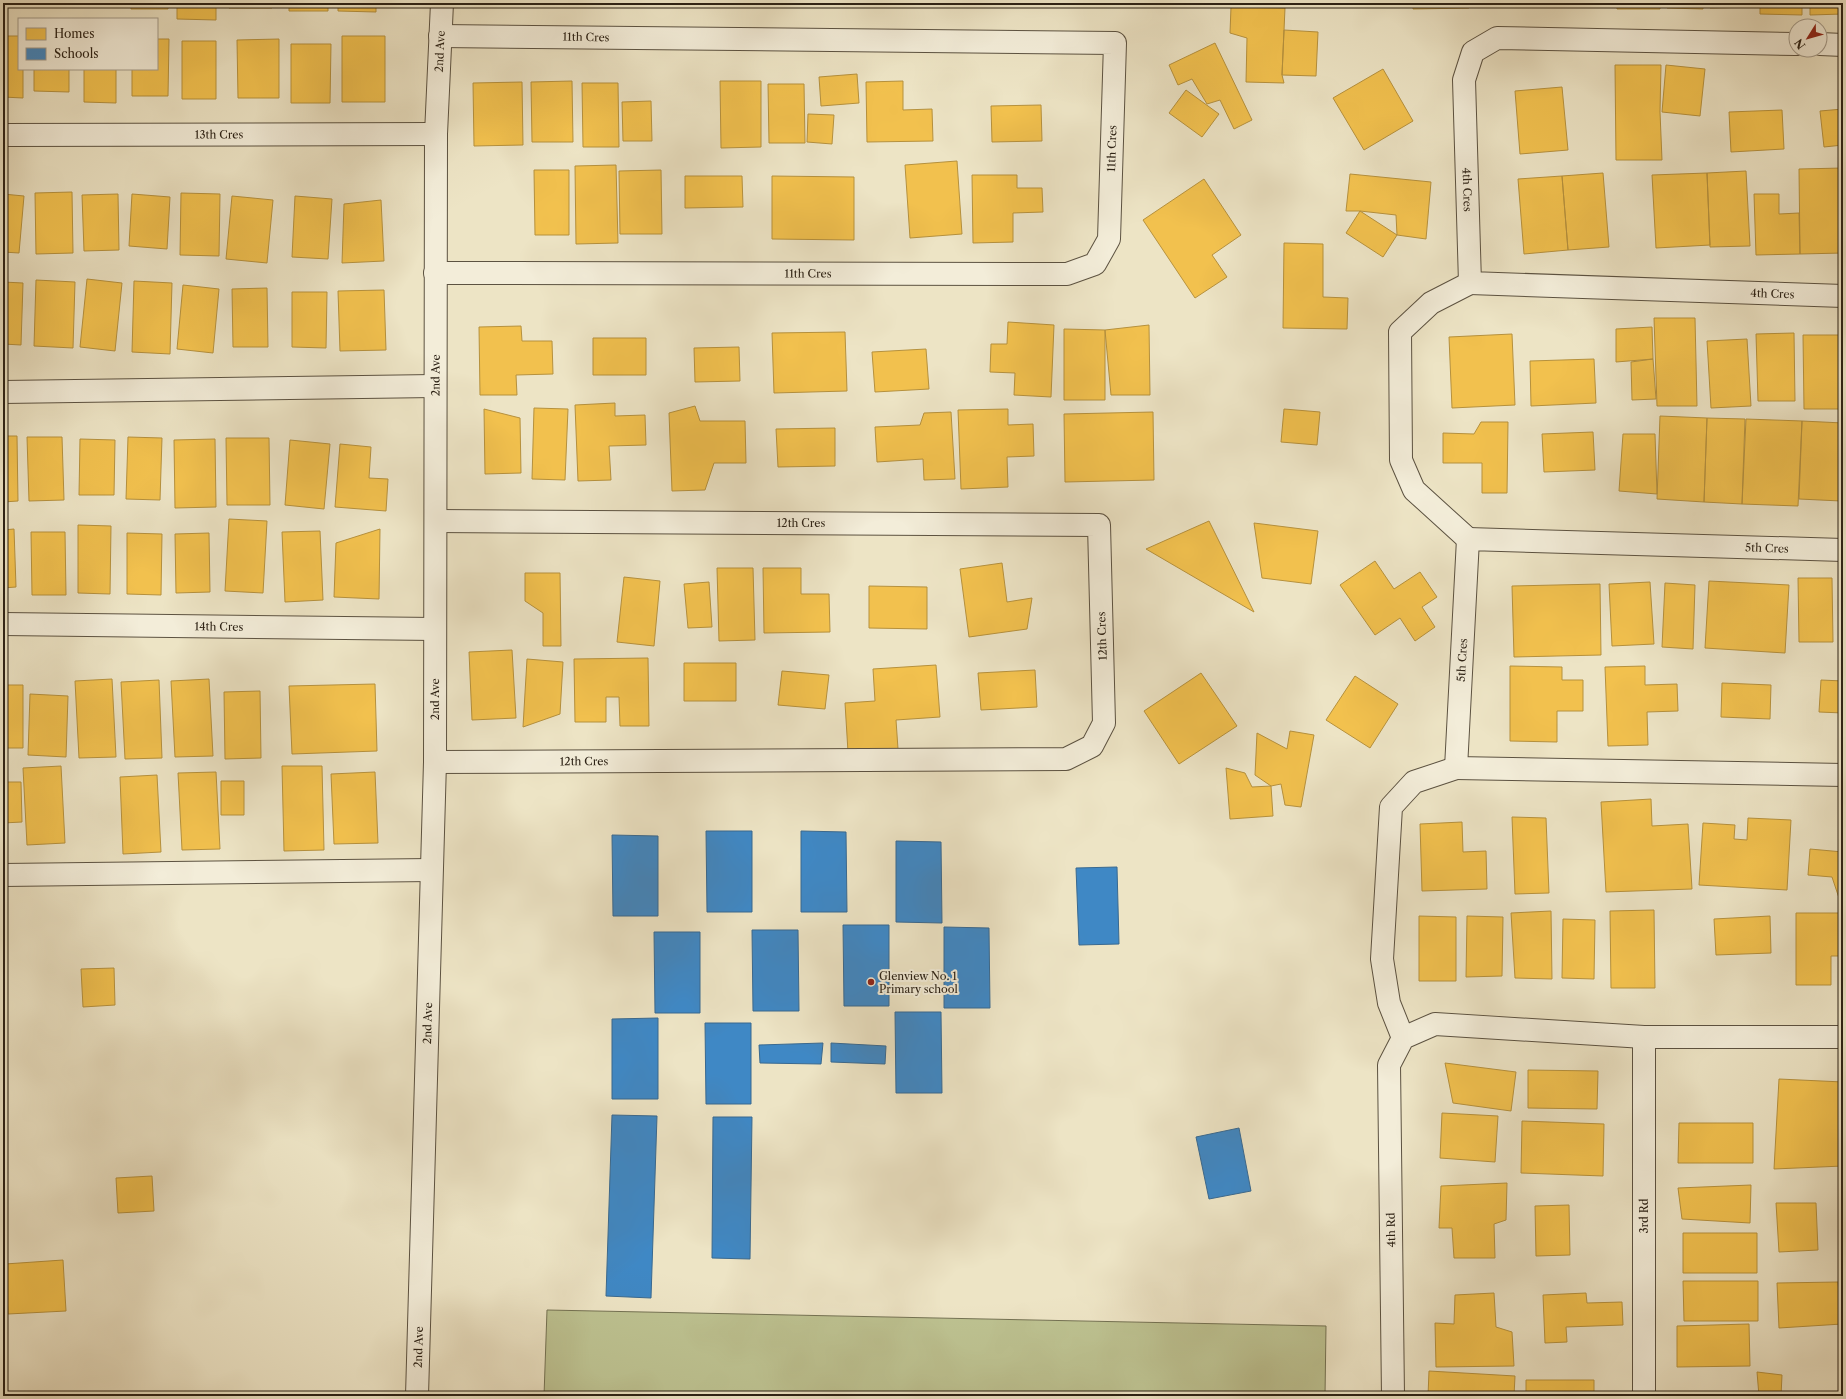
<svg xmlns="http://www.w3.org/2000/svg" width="1846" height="1399" viewBox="0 0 1846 1399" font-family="'Libre Caslon Text',serif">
	<rect width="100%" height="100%" fill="#ede4c5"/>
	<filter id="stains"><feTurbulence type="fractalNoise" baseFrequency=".005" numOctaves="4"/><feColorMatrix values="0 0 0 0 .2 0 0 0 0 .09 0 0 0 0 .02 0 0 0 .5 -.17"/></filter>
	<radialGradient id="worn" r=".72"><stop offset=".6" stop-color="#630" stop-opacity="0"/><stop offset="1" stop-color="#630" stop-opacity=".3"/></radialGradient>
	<path fill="#bdc291" stroke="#747253" d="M547 1310 1326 1326 1325 1396H544Z"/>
	<path fill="#f2c14e" stroke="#b6913d" d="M3 3H25V6H3Z
		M36 3H71V7H36Z
		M131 3H168V9H131Z
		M177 3H216V20L177 19Z
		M229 3H272V8H229Z
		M289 3H328V11H289Z
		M338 3H376V12L338 11Z
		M1413 3H1469V8L1413 9Z
		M1521 3H1565V5H1521Z
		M1565 3H1607V4L1565 5Z
		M1617 3H1660V9H1617Z
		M1667 3H1703V9L1667 8Z
		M1710 3H1758V7L1710 8Z
		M1760 3H1802V15L1760 14Z
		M1810 3H1843V14L1810 15Z
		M1231 7 1285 8 1282 75 1284 83 1246 82 1247 38 1230 33Z
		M1284 30 1318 32 1316 76 1282 75Z
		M3 36H19V69H23V98L3 97Z
		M342 36H385V102H342Z
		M157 39H169L168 96H132V69H157Z
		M279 39V98H238L237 40Z
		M182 41H216V99H182Z
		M1215 43 1252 120 1234 129 1220 100 1207 104 1192 79 1178 85 1169 65Z
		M291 44H331L330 103H291Z
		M1615 65H1661L1660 112 1662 160H1616Z
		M1666 65 1705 69 1700 116 1662 112Z
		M34 69H69V92L34 91Z
		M84 69H116V103L84 102Z
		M1383 69 1413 121 1364 150 1333 98Z
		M857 74 859 103 821 106 819 77Z
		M572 81 573 142H532L531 82Z
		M720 81H761V147L721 148Z
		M903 81V110L932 109 933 141 867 142 866 82Z
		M522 82 523 145 474 146 473 83Z
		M582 83H618L619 147H583Z
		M768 84H804L805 143H769Z
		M1562 87 1568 150 1520 154 1515 91Z
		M1186 90 1219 114 1202 137 1169 113Z
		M651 101 652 141H623L622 102Z
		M1041 105 1042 141 992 142 991 106Z
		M1843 109V145L1824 147 1820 111Z
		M1782 110 1784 149 1731 152 1729 112Z
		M808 114 834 115 832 144 807 142Z
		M957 161 962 234 910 238 905 165Z
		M616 165 618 243 576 244 575 166Z
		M1843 168V253L1800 254 1799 169Z
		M534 170H569V235H535Z
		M661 170 662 234H620L619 171Z
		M1746 171 1750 246 1710 247 1707 173Z
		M1603 173 1609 247 1568 250 1562 176Z
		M1707 173 1710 245 1656 248 1652 175Z
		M1350 174 1431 182 1426 239 1397 235 1396 215 1360 211H1346Z
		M972 175H1017V188H1042L1043 212 1013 213V242L973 243Z
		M685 176H742L743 207 685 208Z
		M772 176 854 177V240L772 239Z
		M1562 176 1568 250 1524 254 1518 179Z
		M1204 179 1241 235 1212 255 1227 277 1195 298 1143 220Z
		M72 192 73 253 36 254 35 193Z
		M181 193 220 194 219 256 180 255Z
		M3 194 24 196 19 253 3 252Z
		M118 194 119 250 84 251 82 195Z
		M132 194 170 197 167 249 129 246Z
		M1754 194H1779V214L1799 213 1800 254 1756 255Z
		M232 196 273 200 267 263 226 259Z
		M295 196 332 199 328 259 292 257Z
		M381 200 384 261 342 263 344 204Z
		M1360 211 1397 235 1383 257 1346 233Z
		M1284 243 1323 244V297L1348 298 1347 329 1283 328Z
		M87 279 122 283 115 351 80 347Z
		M36 280 75 282 73 348 34 346Z
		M134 281 172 283 170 354 132 352Z
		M3 282 23 283 21 345 3 344Z
		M183 285 219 289 213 353 177 349Z
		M267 288 268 347H233L232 289Z
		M384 290 386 350 340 351 338 291Z
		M292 292H327L326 348 292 347Z
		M1654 318H1695L1697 406H1657Z
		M1008 322 1054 325 1051 397 1014 395 1015 373 990 372 991 344H1007Z
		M1149 325 1150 395H1111L1105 330Z
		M521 326 522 341H552L553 374 516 375 517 395H480L479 327Z
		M1652 327 1653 359 1616 362V329Z
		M1064 329 1105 330V400H1064Z
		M845 332 847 391 774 393 772 333Z
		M1794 333 1795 401H1758L1756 334Z
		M1512 334 1515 405 1452 408 1449 337Z
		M1803 335H1843V409H1804Z
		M593 338H646V375H593Z
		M1747 339 1751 406 1711 408 1707 341Z
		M739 347 740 381 695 382 694 348Z
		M926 349 929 389 875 392 872 352Z
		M1594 359 1596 403 1531 406 1530 361Z
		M1653 359 1656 399 1632 400 1631 362Z
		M615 403V416L645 415 646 445 609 446 611 480 578 481 575 405Z
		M695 406 700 421H745L746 463H714L705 490 672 491 669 413Z
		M534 408 568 409 565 480 532 479Z
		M484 409 520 418 521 473 485 474Z
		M1008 409V425L1033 424 1034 456 1007 457 1008 487 961 489 958 410Z
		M1284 409 1320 412 1317 445 1281 442Z
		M951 412 955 479 924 480 923 459 877 462 875 427 920 425 924 413Z
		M1153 412 1154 480 1065 482 1064 414Z
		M1660 416 1707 418 1704 502 1657 499Z
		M1707 418 1745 419 1742 504 1704 502Z
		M1746 419 1802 421 1798 506 1742 504Z
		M1802 421 1843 423 1841 501 1799 499Z
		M1481 422H1508L1507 493H1482V463H1443V433L1474 434Z
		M835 428V466L778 467 776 429Z
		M1593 432 1595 470 1544 472 1542 434Z
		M1623 434H1655L1657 494 1619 491Z
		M3 436H17L18 501 3 502Z
		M27 437H62L64 500 29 501Z
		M128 437 162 438 160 500 126 499Z
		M226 438H269L270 505H227Z
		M80 439 115 440 114 495H79Z
		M215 439 216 507 175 508 174 440Z
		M290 440 330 444 324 509 285 505Z
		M340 444 371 447 369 478 388 479 386 511 335 507Z
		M229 519 267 521 263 593 225 591Z
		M1209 521 1254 612 1146 549Z
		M1254 523 1318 531 1311 584 1262 578Z
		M78 525 111 526 110 594 78 593Z
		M14 529 16 587 3 588V530Z
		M380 529 379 599 334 597 336 543Z
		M320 531 323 600 285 602 282 532Z
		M31 532H65L66 595H32Z
		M127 533 162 534 161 595 127 594Z
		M209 533 210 592 176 593 175 534Z
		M1375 561 1394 589 1420 572 1437 597 1422 607 1435 627 1415 641 1400 618 1375 635 1340 585Z
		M1002 563 1007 602 1032 598 1027 629 969 637 960 569Z
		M717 568H753L755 640 719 641Z
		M763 568H801V594H829L830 632 764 633Z
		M525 573H560L561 646H543V613L525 601Z
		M624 577 660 581 654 646 617 642Z
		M1798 578H1832L1833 642H1799Z
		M1709 581 1789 585 1785 653 1705 648Z
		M709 582 712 627 688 628 684 584Z
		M1650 582 1654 644 1612 646 1609 584Z
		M1665 583 1695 585 1693 649 1662 647Z
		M1600 584 1601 655 1514 657 1512 586Z
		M1842 585H1843V645L1840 644Z
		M869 586 927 587V629L869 628Z
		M512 650 516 718 472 720 469 652Z
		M648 658 649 726H620L619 697H606V722H575L574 659Z
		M527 659 563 662 560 714 523 727Z
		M684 663H736V701H684Z
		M936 665 940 717 896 720 898 749 848 752 845 703 875 701 873 669Z
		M1510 666 1562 667V680H1583V711H1557V742L1510 741Z
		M1645 666V685L1677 684 1678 711 1647 712 1648 745 1608 746 1605 667Z
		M1035 670 1037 707 981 710 978 673Z
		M782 671 829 675 825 709 778 705Z
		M1201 673 1237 726 1179 764 1144 711Z
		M1355 676 1398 704 1370 748 1326 720Z
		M112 679 116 757 79 758 75 681Z
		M209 679 213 756 175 757 171 681Z
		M159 680 162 758 125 759 121 682Z
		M1821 680 1843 681V713L1819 712Z
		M1722 683 1771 685 1770 719 1721 717Z
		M375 684 377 751 292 754 289 686Z
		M3 685H23V748H3Z
		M260 691 261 758 225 759 224 692Z
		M30 694 68 696 66 757 28 755Z
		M1290 731 1314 735 1301 807 1285 805 1281 784 1271 786 1255 775 1257 733 1287 749Z
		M61 766 65 843 27 845 23 768Z
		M282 766H322L324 850 284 851Z
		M1226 768 1245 773 1252 787 1271 786 1273 816 1230 819Z
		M216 772 220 849 182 850 178 773Z
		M375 772 378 843 334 844 331 774Z
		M157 775 161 852 123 854 120 777Z
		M221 781H244V815H221Z
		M3 782H21L22 822 3 823Z
		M1651 799 1652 826 1688 824 1692 889 1606 892 1601 802Z
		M1512 817 1546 818 1549 893 1515 894Z
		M1748 818 1791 820 1787 890 1699 885 1703 823 1735 825 1734 839 1747 840Z
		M1462 822 1463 852 1486 851 1487 889 1422 891 1420 824Z
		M1810 849 1843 852V898H1839L1832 877 1808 875Z
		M1654 910 1655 988H1611L1610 911Z
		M1551 911 1552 979 1515 978 1511 913Z
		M1796 913H1843V990H1841V956H1831V985H1796Z
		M1419 916 1456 917V981H1419Z
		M1467 916 1503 917 1502 976 1466 977Z
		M1770 916 1771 953 1716 955 1714 919Z
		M1563 919 1595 920 1594 979 1562 978Z
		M114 968 115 1005 83 1007 81 969Z
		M1445 1063 1516 1072 1511 1111 1453 1103Z
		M1528 1070 1598 1071 1597 1109 1528 1108Z
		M1779 1079 1843 1082V1166L1774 1169Z
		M1442 1113 1498 1116 1495 1162 1440 1158Z
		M1522 1121 1604 1124 1603 1176 1521 1173Z
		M1679 1123H1753V1163H1678Z
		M152 1176 154 1211 118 1213 116 1178Z
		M1507 1183 1506 1220 1494 1224 1495 1258H1454L1452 1228H1439L1441 1186Z
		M1751 1185 1750 1223 1682 1219 1678 1188Z
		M1776 1203H1816L1818 1250 1779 1252Z
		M1569 1205 1570 1255 1536 1256 1535 1206Z
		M1683 1233H1757V1273H1683Z
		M63 1260 66 1311 8 1314 5 1264Z
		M1683 1281H1758V1321H1684Z
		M1838 1282 1842 1324 1779 1328 1777 1283Z
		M1494 1293 1496 1327 1512 1332 1514 1366 1436 1367 1435 1323 1454 1324 1455 1295Z
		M1586 1293 1587 1303 1622 1302 1623 1325 1566 1327 1567 1342 1545 1343 1543 1295Z
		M1749 1324 1750 1366 1677 1367V1326Z
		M1429 1371 1515 1376 1514 1396H1428Z
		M1757 1372 1782 1375 1781 1396H1759Z
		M1526 1380H1594V1396H1526Z
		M1681 1393 1743 1395 1681 1396Z
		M1819 1393V1396H1786V1395Z"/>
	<path fill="#3f88c5" stroke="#396990" d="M706 831H752V912H707Z
		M801 831 846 832 847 912H801Z
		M612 835 658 836V916H613Z
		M896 841 941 842 942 923 896 922Z
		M1117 867 1119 944 1079 945 1076 868Z
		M843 925H889V1006H844Z
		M944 927 989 928 990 1008H944Z
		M752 930H798L799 1011H753Z
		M654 932H700V1013H655Z
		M895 1012H941L942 1093H896Z
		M658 1018V1099H612V1019Z
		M705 1023H751V1104H706Z
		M823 1043 821 1064 760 1063 759 1045Z
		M831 1043 886 1046 885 1064 831 1062Z
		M612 1115 657 1116 651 1298 606 1296Z
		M713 1117H752L750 1259 712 1258Z
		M1239 1128 1251 1191 1209 1199 1196 1137Z"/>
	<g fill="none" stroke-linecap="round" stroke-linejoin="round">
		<defs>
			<g id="street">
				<path id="s1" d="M1796 44 1497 38 1473 52 1464 80 1470 283 1843 296"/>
				<path d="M1820 44 1843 45"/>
				<path id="s2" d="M3 135 436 134"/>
				<path id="s3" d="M435 273 1067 274 1095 264 1109 239 1115 43 440 36"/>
				<path d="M3 392 434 386"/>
				<path d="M1468 539 1414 490 1401 460 1400 332 1431 303 1470 283"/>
				<path d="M1843 550 1468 539 1456 768 1843 775"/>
				<path id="s4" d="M3 624 435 629"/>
				<path id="s5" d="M435 762 1066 759 1092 746 1104 723 1099 525 436 521"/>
				<path d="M3 875 431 870"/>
				<path d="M1644 1037V1396"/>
				<path d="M1403 1038 1389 1003 1382 959 1391 807 1414 782 1456 768"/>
				<path id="s6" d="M417 1396 435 762 436 134 442 3"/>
				<path d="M1393 1396 1389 1065 1403 1038 1435 1024 1644 1037H1843"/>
			</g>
		</defs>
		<use href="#street" stroke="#5c5241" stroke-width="24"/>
		<use href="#street" stroke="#f3edd9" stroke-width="22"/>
	</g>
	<circle fill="#8f2418" stroke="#f3edd9" stroke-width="1.5" cx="871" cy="982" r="4"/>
	<g text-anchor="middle" stroke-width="4" stroke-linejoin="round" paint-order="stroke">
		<g font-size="11" fill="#2b2115" stroke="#f3edd9">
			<text transform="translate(586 37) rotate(1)" y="4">11th Cres</text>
			<text dy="4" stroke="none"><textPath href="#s6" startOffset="1345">2nd Ave</textPath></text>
			<text dy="4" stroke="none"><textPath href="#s2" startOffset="216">13th Cres</textPath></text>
			<text dy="4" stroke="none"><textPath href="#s3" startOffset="781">11th Cres</textPath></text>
			<text dy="4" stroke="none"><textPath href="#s1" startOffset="466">4th Cres</textPath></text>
			<text dy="4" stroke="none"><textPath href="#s3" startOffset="373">11th Cres</textPath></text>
			<text dy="4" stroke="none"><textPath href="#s1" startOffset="862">4th Cres</textPath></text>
			<text dy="4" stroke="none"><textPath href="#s6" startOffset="1021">2nd Ave</textPath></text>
			<text x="801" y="527">12th Cres</text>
			<text transform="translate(1767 548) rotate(2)" y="4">5th Cres</text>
			<text dy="4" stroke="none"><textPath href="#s4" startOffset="216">14th Cres</textPath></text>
			<text transform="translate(1102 636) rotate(-92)" y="4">12th Cres</text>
			<text transform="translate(1462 660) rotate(-87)" y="4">5th Cres</text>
			<text dy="4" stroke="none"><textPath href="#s6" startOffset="697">2nd Ave</textPath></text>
			<text dy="4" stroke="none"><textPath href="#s5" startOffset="149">12th Cres</textPath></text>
			<text dy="4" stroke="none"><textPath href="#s6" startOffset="373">2nd Ave</textPath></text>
			<text transform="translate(1644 1216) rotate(-90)" y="4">3rd Rd</text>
			<text transform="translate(1391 1230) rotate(-91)" y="4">4th Rd</text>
			<text dy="4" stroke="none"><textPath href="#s6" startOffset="49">2nd Ave</textPath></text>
		</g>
		<g font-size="11" fill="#2b2115" stroke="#f3edd9" text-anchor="start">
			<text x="879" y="980">Glenview No. 1<tspan x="879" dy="13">Primary school</tspan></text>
		</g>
	</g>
	<rect width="1846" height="1399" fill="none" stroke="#ede4c5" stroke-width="16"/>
	<rect x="4" y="4" width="1838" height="1391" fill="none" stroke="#2b2115" stroke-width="2"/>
	<rect x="8" y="8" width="1830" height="1383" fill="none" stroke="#2b2115"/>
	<rect x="18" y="18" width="140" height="52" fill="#f3edd9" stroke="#a39b8b"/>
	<rect x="26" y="28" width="20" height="12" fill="#f2c14e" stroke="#a39b8b"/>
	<text x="54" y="38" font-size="12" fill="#2b2115">Homes</text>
	<rect x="26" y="48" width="20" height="12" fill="#3f88c5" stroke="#a39b8b"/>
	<text x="54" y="58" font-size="12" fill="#2b2115">Schools</text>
	<g transform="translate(1808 38) rotate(233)"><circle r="19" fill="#f3edd9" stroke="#a39b8b"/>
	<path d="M0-3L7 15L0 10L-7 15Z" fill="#8f2418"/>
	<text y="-6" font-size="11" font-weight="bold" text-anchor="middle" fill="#2b2115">N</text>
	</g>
	<rect width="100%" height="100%" filter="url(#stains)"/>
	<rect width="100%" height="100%" fill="url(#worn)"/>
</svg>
